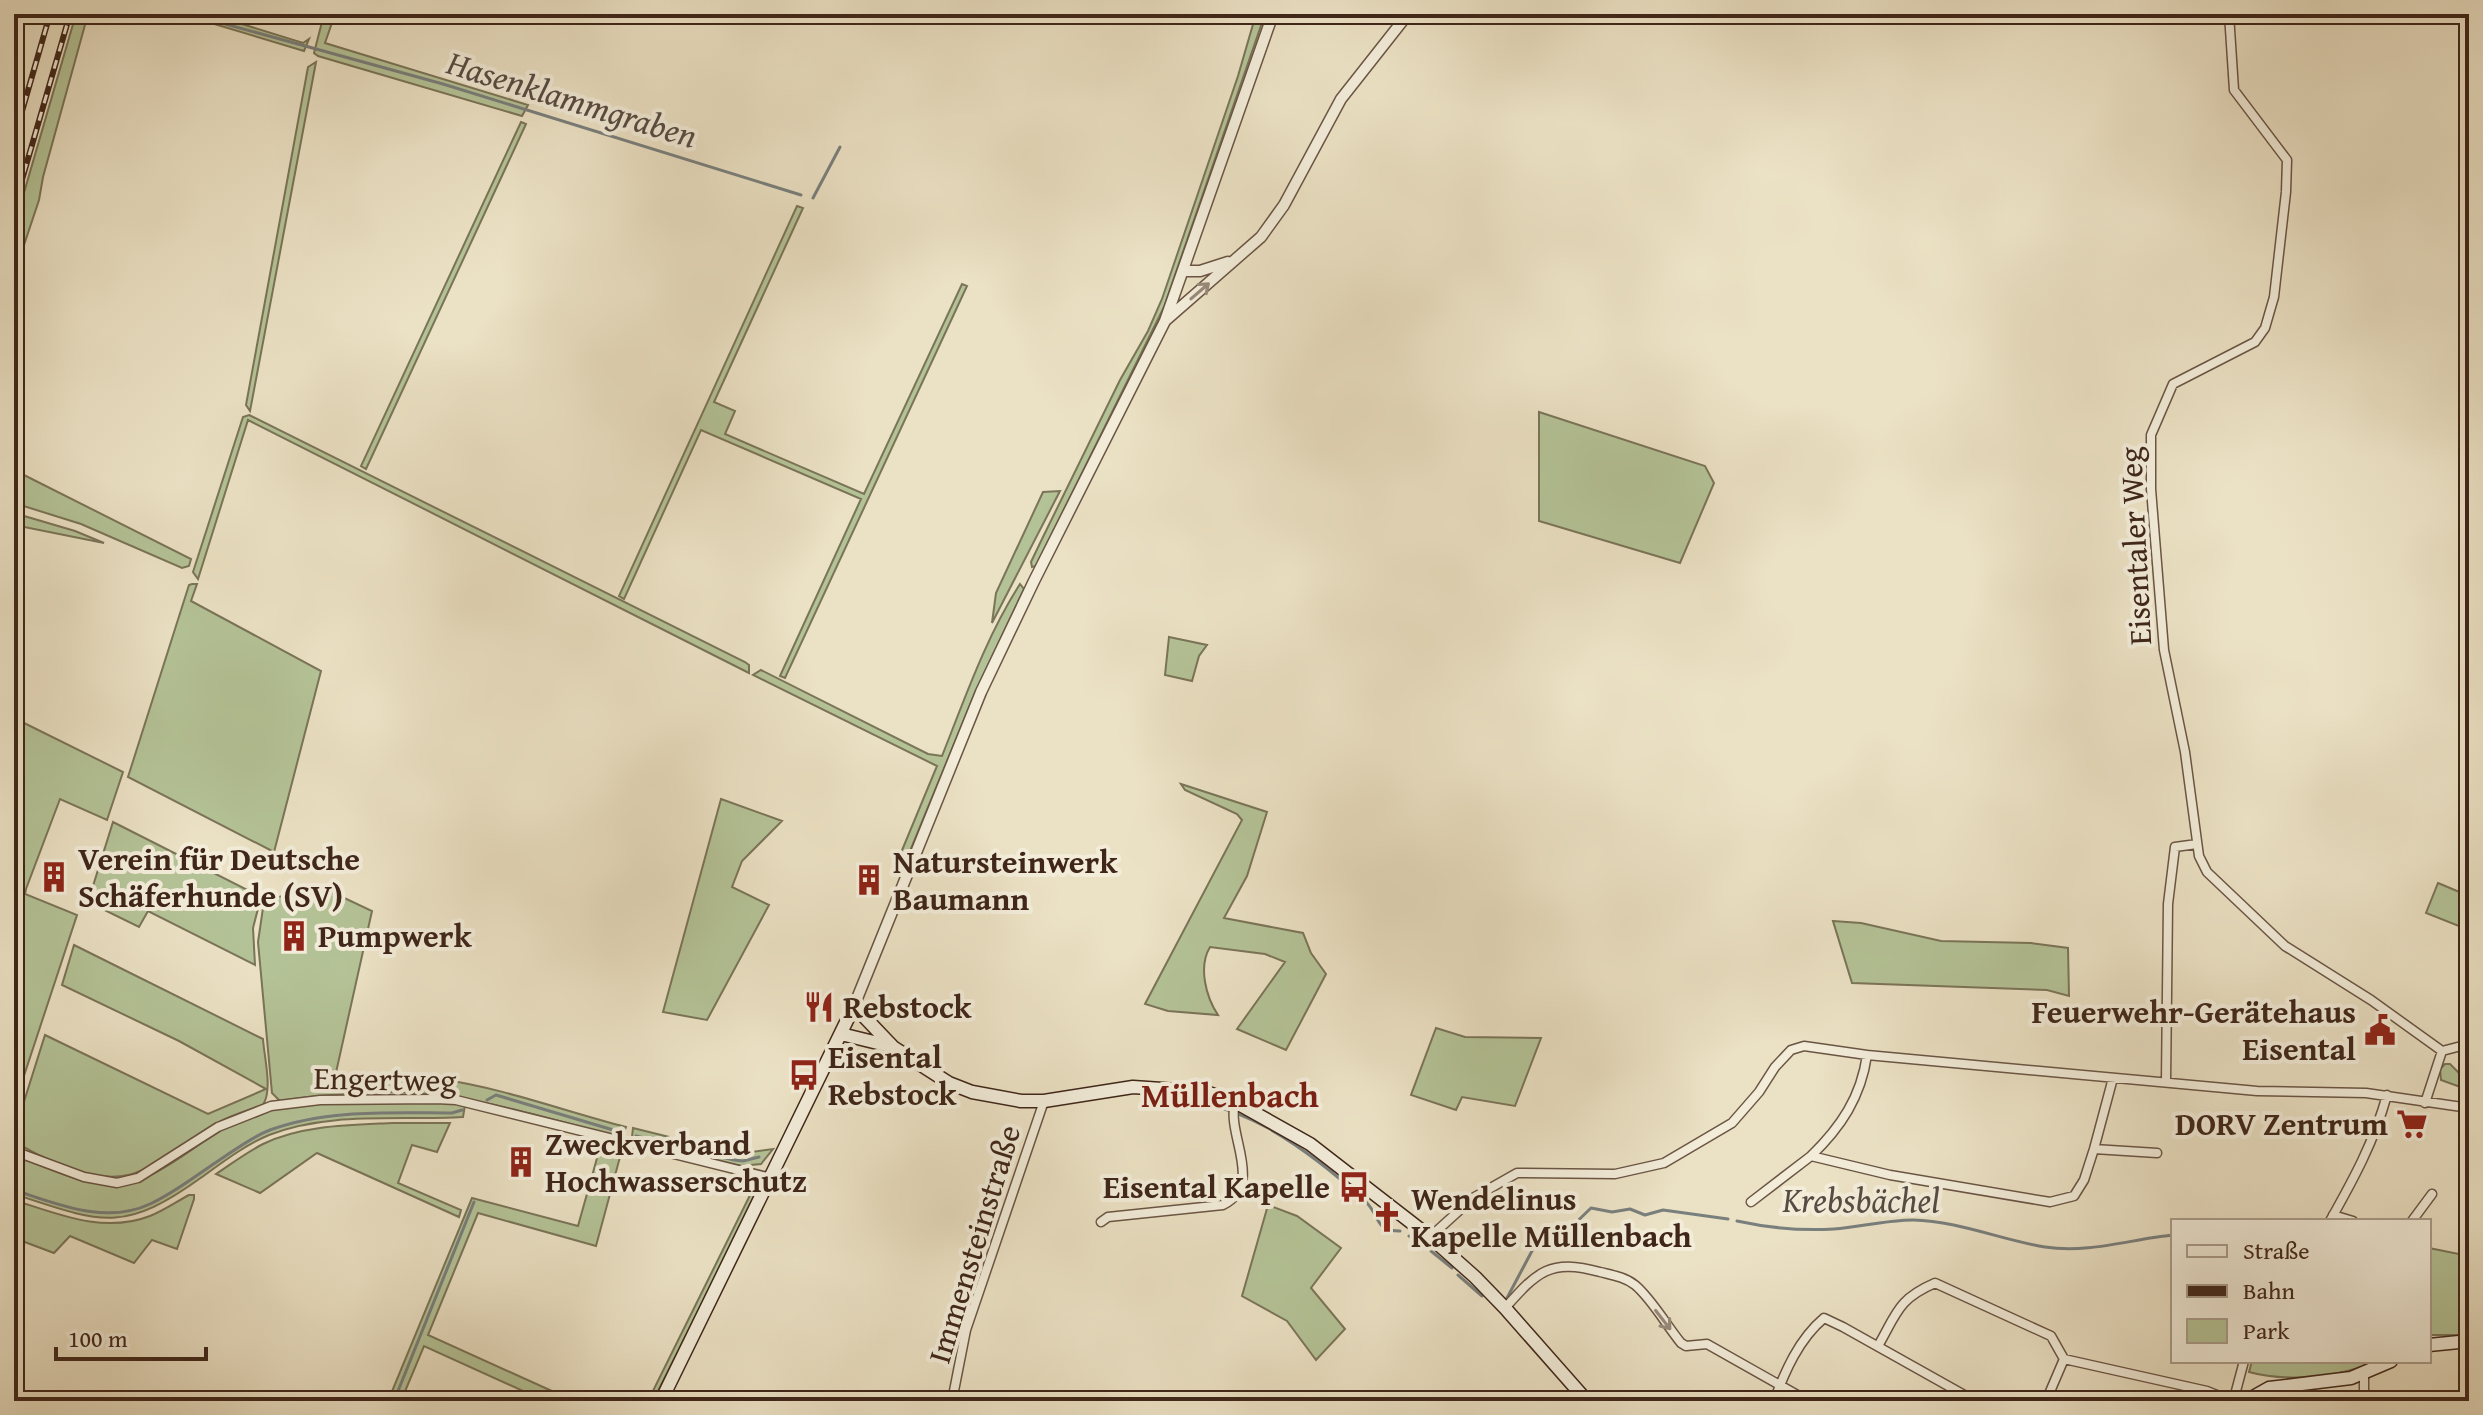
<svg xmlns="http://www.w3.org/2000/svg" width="2483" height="1415" viewBox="0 0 2483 1415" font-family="'Gentium Book Plus',serif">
	<rect width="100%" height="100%" fill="#ebe1c4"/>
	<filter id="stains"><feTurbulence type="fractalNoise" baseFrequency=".0025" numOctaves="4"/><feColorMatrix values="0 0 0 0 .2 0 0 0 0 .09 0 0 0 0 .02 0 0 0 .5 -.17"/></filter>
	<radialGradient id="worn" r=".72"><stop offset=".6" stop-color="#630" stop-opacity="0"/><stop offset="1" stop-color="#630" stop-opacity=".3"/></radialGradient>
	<path fill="#b4c397" stroke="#7a7458" stroke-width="2" d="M76 14H88L43 177 39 200 14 275V227Z
		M181 14H210L303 43 309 39 304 51Z
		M324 14H335L325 43 528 105 522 116 318 56 314 53Z
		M1256 14H1265L1164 307 1036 566 1032 567 1031 562 1042 539 1120 380 1148 331 1162 299 1238 76Z
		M316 62 250 411 246 405 308 67Z
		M521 122 526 124 366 469 361 466Z
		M797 206 803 208 714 402 735 411 725 434 864 494 962 284 967 286 785 678 780 676 861 499 701 430 624 599 619 596Z
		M1539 412 1705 466 1714 483 1680 563 1539 521Z
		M249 415 745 662 749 665V673L248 420 198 579 193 572 243 417Z
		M14 470 191 559 189 566 182 568 81 524 14 503Z
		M1060 491 992 623 996 593 1043 492Z
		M14 513 75 531 104 543 14 525Z
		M192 584H197L191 601 321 671 274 852 128 777 189 585Z
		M1020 584 1024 589 975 693 901 873 893 872 937 766 753 675 761 670 928 754 942 756C965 698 986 637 1020 584Z
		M1169 637 1207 645 1199 656 1192 681 1165 675Z
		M14 718 123 772 107 820 60 799 26 889 25 894 77 915 14 1106Z
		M1181 784 1267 812 1247 876 1224 918 1303 933 1311 953 1326 974 1286 1050 1237 1029 1285 962 1265 954 1210 947C1198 967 1206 997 1218 1015L1168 1011 1145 1004 1242 820 1237 814 1185 790Z
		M721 799 782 821 742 861 732 887 769 905 707 1020 663 1012Z
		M113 822 261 897 253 928 255 965 148 911 139 927 88 902Z
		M2438 883 2469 896V930L2426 913Z
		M319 886 372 911 335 1077C370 1076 405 1074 440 1079 503 1088 564 1111 626 1127L623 1135 618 1137C561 1122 503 1104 445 1096 397 1089 328 1093 280 1101L272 1093 258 942 264 901Z
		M1833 921 1861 923 1941 941 2031 943 2068 948 2069 996 2047 990 1852 983Z
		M74 945 263 1039C264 1057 273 1089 263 1105 246 1111 227 1116 212 1126 155 1161 134 1196 62 1165 47 1159 32 1153 18 1143L16 1127 45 1035 208 1114 266 1089 179 1041 62 985Z
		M1436 1028 1465 1037 1541 1038 1515 1106 1462 1097 1456 1110 1411 1095Z
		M2445 1064H2450L2466 1080 2463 1088 2441 1080 2440 1069Z
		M431 1101 465 1105 463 1117C399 1121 330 1111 269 1135 245 1145 223 1162 202 1177 123 1234 102 1223 14 1194V1155C42 1165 71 1180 101 1184 157 1193 202 1130 254 1115 311 1097 372 1102 431 1101Z
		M393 1123H450L437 1152 412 1145 398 1183 461 1210 459 1217 317 1153 260 1193 216 1174C231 1164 247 1152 263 1144 302 1125 351 1125 393 1123Z
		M633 1128 738 1154 773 1149 761 1164 740 1166 636 1142 632 1137Z
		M599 1151 620 1157 596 1246 478 1213 428 1335 574 1401H545L424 1346 401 1401H388L472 1198 578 1226Z
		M757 1181H760L761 1185 653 1401H648Z
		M189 1195H194V1199L177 1249 152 1240 134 1263 70 1236 54 1253 14 1238V1200C58 1214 104 1234 150 1216 163 1211 176 1202 189 1195Z
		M1268 1205 1297 1216 1341 1248 1311 1288 1345 1329 1316 1360 1287 1321 1242 1296Z
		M2429 1248 2464 1255 2463 1335H2429Z
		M2252 1361H2375C2341 1378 2285 1382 2249 1372Z"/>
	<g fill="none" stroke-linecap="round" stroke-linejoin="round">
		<path stroke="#797f7d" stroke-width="3" d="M189 14 443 84 801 195
			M813 198 840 147
			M1145 1096C1189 1097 1230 1107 1268 1128 1303 1148 1337 1175 1366 1202 1381 1217 1374 1231 1400 1231
			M487 1100 496 1095 620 1132
			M636 1136 734 1160 743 1161 759 1157
			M14 1190C58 1204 105 1225 150 1204 172 1194 193 1178 212 1165 231 1153 249 1138 270 1130 327 1109 392 1113 452 1113L462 1110
			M1737 1221C1769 1228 1801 1231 1834 1229 1860 1227 1887 1220 1913 1220 1959 1221 2001 1240 2045 1247 2088 1254 2131 1239 2173 1235
			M1409 1236 1425 1246
			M1431 1251 1452 1268
			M1458 1275 1482 1296
			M1507 1298 1533 1249 1562 1236 1591 1208 1612 1212 1630 1209 1645 1215 1663 1210 1728 1219
			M394 1401 474 1202"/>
		<defs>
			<path id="minor" d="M2229 14 2234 90 2287 160 2286 192 2274 297 2265 328 2255 342 2173 384 2151 435V489L2164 650 2185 752 2199 856 2207 872 2285 946 2371 1000 2442 1051
				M2442 1051 2469 1044
				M1867 1055C1861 1097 1841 1127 1811 1156L1890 1175 2050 1202 2074 1196 2084 1180 2094 1149 2113 1078
				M2166 1082 2168 904 2175 847 2197 844
				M2425 1103 2442 1051
				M2094 1149 2157 1153
				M14 1151 84 1177 117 1183 138 1178 218 1127 271 1106 320 1100 436 1099 456 1100 771 1178
				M1751 1202 1811 1156
				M2333 1215 2353 1221
				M2330 1221C2353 1180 2374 1142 2387 1095
				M2412 1221 2432 1194
				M1101 1222 1108 1217 1223 1205C1265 1183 1226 1136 1235 1102
				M1430 1237 1473 1198 1517 1173 1615 1174 1664 1163 1732 1123 1759 1092 1775 1067 1791 1050 1804 1046 1867 1055 2257 1091 2366 1093 2469 1108
				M1505 1308C1537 1272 1550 1258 1600 1272 1612 1275 1625 1277 1635 1285 1651 1298 1667 1326 1681 1343L1686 1346 1707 1344 1808 1401
				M1878 1346C1897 1313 1898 1299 1935 1283L2051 1336 2064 1359 2207 1391 2232 1401
				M952 1401 966 1330 1044 1101
				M1774 1401C1785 1371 1799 1339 1824 1318L1843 1327 1975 1401
				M2046 1401 2064 1359
				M2238 1401 2236 1391 2244 1361
				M2364 1401V1374"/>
			<path id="tertiary" d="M1184 271H1200L1228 262
				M1166 320 1261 237 1284 205 1341 99 1408 14
				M854 1006 981 692 1034 581 1165 321 1273 14"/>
			<path id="secondary" d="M841 1034 890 1046
				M2429 1345 2469 1341
				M661 1401 854 1006 893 1047 949 1083 972 1092 1021 1101H1044L1133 1087 1206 1092 1235 1102 1310 1144 1430 1237 1475 1277 1505 1308 1587 1401
				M2246 1401 2269 1388 2351 1378 2391 1361"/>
		</defs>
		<use href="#minor" stroke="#6a5544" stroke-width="11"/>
		<use href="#tertiary" stroke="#6a5544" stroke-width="13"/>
		<use href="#secondary" stroke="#3f2619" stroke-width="15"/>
		<use href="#minor" stroke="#f2ecd9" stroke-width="8"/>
		<use href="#tertiary" stroke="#f2ecd9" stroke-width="10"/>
		<use href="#secondary" stroke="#f2ecd9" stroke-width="12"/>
		<defs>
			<path id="rail" d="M14 139 50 14
				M14 207 70 14"/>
		</defs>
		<use href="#rail" stroke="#3f2619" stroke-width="6"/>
		<use href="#rail" stroke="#f2ecd9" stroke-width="3" stroke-dasharray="9" stroke-linecap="butt"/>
	</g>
	<defs><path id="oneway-shaft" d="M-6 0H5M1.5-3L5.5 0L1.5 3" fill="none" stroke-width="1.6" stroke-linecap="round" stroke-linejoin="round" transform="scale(2)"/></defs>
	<g stroke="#988979">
		<use href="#oneway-shaft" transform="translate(1200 291) rotate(-41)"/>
		<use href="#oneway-shaft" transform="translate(1663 1320) rotate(52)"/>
	</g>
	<defs>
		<symbol id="building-bare" viewBox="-9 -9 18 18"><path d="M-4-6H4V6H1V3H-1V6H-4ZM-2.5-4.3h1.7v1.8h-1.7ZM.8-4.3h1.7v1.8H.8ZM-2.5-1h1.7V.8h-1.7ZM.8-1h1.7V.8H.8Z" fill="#8f2418" stroke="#f2ecd9" stroke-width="2.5" paint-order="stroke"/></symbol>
		<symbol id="restaurant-bare" viewBox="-9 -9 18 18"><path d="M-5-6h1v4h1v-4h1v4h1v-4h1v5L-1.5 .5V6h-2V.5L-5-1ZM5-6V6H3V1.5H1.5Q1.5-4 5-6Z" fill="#8f2418" stroke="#f2ecd9" stroke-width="2.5" paint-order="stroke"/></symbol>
		<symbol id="civic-bare" viewBox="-9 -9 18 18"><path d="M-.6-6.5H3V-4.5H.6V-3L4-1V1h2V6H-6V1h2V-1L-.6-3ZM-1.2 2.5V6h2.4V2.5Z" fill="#8f2418" stroke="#f2ecd9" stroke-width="2.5" paint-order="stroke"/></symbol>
		<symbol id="bus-bare" viewBox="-9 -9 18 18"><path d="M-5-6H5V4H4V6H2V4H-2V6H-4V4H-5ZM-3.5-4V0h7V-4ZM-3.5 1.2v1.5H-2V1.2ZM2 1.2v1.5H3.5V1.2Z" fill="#8f2418" stroke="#f2ecd9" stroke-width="2.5" paint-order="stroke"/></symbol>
		<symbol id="supermarket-bare" viewBox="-9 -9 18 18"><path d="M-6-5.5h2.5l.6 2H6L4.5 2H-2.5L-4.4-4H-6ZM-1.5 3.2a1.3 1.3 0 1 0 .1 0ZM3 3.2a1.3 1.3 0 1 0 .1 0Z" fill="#8f2418" stroke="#f2ecd9" stroke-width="2.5" paint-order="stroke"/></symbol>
		<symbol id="church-bare" viewBox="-9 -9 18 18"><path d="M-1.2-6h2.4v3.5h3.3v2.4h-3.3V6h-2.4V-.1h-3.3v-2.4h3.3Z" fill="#8f2418" stroke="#f2ecd9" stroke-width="2.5" paint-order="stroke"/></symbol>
	</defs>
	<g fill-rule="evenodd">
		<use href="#building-bare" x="32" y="855" width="44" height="44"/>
		<use href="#building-bare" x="847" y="858" width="44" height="44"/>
		<use href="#building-bare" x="272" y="914" width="44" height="44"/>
		<use href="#restaurant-bare" x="797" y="985" width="44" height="44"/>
		<use href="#civic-bare" x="2358" y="1008" width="44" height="44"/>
		<use href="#bus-bare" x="782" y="1053" width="44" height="44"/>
		<use href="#supermarket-bare" x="2390" y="1102" width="44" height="44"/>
		<use href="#building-bare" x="499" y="1140" width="44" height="44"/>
		<use href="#bus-bare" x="1332" y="1165" width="44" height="44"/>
		<use href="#church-bare" x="1365" y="1195" width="44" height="44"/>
	</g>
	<g text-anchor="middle" stroke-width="8" stroke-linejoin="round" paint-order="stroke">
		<g font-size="32" fill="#3f2619" stroke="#f2ecd9">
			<text transform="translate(2135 546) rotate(-93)" y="11">Eisentaler Weg</text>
			<text transform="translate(385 1079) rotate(1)" y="11">Engertweg</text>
			<text transform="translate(974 1244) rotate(-73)" y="11">Immensteinstraße</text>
		</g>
		<g font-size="32" font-weight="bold" fill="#3f2619" stroke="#f2ecd9" text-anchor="start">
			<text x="78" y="870">Verein für Deutsche<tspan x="78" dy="37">Schäferhunde (SV)</tspan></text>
			<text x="893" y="873">Natursteinwerk<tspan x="893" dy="37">Baumann</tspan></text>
			<text x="318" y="947">Pumpwerk</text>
			<text x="843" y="1018">Rebstock</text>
			<text x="2356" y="1023" text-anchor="end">Feuerwehr-Gerätehaus<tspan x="2356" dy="37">Eisental</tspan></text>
			<text x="828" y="1068">Eisental<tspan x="828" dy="37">Rebstock</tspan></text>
			<text x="2388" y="1135" text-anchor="end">DORV Zentrum</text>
			<text x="545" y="1155">Zweckverband<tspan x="545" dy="37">Hochwasserschutz</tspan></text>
			<text x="1330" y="1198" text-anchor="end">Eisental Kapelle</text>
			<text x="1411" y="1210">Wendelinus<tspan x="1411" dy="37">Kapelle Müllenbach</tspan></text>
		</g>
		<g font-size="34" font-style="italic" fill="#574b43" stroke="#f2ecd9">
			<text transform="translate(572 99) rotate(17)" y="12">Hasenklammgraben</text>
			<text x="1861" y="1212">Krebsbächel</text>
		</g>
		<g font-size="34" font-weight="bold" fill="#7a1f14" stroke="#f2ecd9">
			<text x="1230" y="1107">Müllenbach</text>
		</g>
	</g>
	<rect width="2483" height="1415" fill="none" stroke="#ebe1c4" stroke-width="48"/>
	<rect x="16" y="16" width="2451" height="1383" fill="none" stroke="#3f2619" stroke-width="4"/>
	<rect x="24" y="24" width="2435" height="1367" fill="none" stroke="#3f2619" stroke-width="2"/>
	<rect x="2171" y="1219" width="260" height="144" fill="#f2ecd9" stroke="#aa9d8c" stroke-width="2"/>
	<rect x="2187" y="1245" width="40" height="12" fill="#f2ecd9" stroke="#aa9d8c" stroke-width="2"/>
	<text x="2243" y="1259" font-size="24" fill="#3f2619">Straße</text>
	<rect x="2187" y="1285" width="40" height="12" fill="#3f2619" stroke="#aa9d8c" stroke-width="2"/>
	<text x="2243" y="1299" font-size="24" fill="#3f2619">Bahn</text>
	<rect x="2187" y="1319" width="40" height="24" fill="#b4c397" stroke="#aa9d8c" stroke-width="2"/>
	<text x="2243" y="1339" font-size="24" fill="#3f2619">Park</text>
	<path d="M56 1347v12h150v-12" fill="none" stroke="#3f2619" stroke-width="4"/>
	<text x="68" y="1347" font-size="24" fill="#3f2619" stroke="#f2ecd9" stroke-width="6" paint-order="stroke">100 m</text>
	<rect width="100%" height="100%" filter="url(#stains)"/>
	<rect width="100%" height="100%" fill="url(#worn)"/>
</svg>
